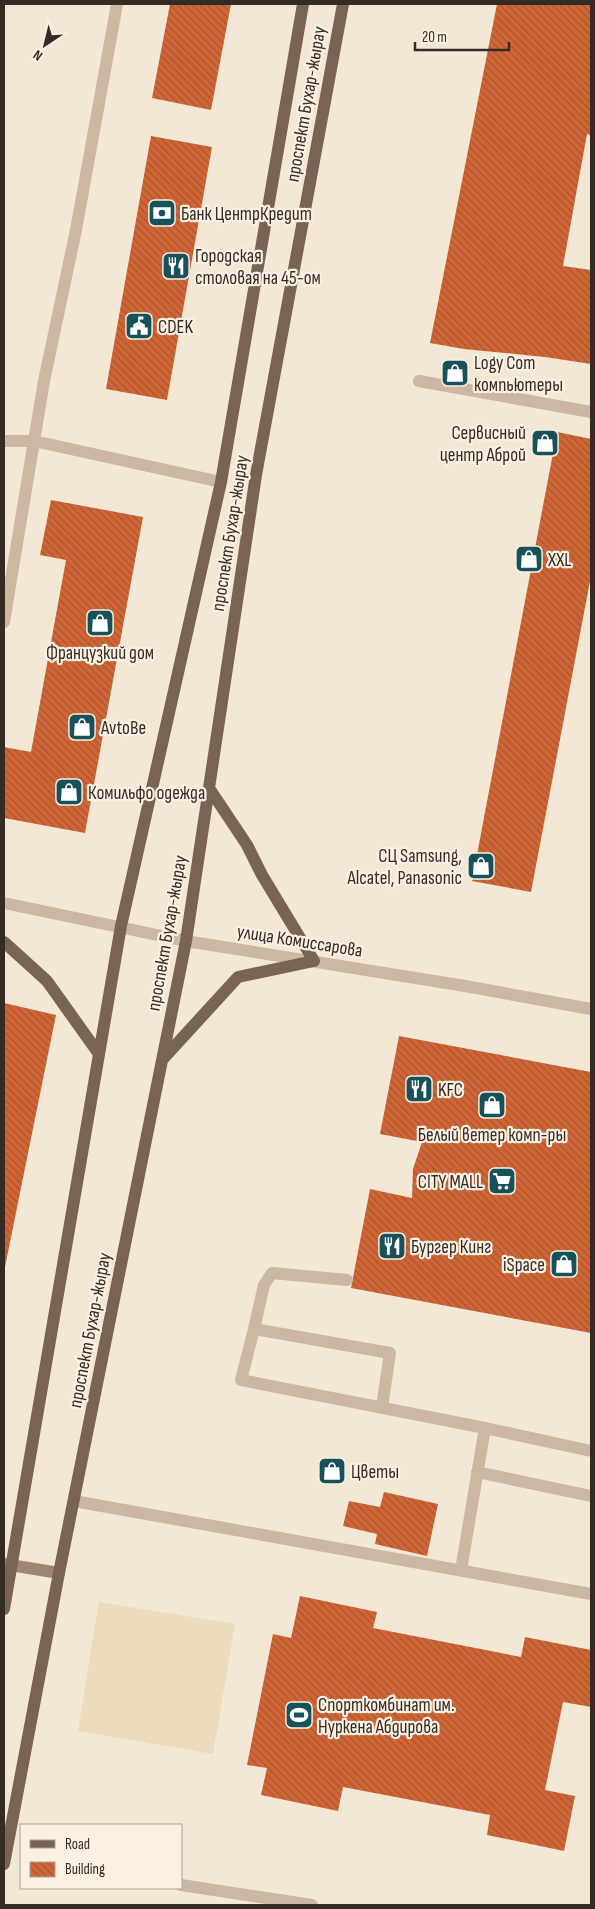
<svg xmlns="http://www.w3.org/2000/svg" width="595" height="1909" viewBox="0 0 595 1909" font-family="'Sofia Sans Condensed',sans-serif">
	<defs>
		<pattern id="building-back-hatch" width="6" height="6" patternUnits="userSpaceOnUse" patternTransform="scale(1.25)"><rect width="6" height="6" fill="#d06637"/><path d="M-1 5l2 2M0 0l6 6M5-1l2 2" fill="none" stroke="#aa542e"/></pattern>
	</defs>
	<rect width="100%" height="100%" fill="#f3e7d6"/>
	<path fill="#ecdabc" d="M99 1602 235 1624 213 1754 78 1731Z"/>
	<path fill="url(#building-back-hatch)" d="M170 4H231L211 110 152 98Z
		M497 4H591V135L587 134 563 266 591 270V364L545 357 464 349 430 343Z
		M151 136 212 147 167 400 106 389Z
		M557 432 591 439V576L531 892 472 881Z
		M51 500 143 517 85 833 4 818V747L31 752 66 560 40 555Z
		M4 1003 56 1015 5 1267H4Z
		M399 1036 591 1072V1333L351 1288 370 1189 412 1198 413 1169 422 1142 380 1134Z
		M384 1492 438 1504 427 1556 375 1544 377 1534 343 1526 349 1501 380 1507Z
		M300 1596 377 1612 373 1628 521 1657 525 1637 591 1650V1707L563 1702 545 1790 575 1796 564 1851 487 1835 490 1815 343 1787 338 1811 261 1795 267 1768 247 1765 273 1634 291 1638Z"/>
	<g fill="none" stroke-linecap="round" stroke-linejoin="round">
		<path stroke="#cbb7a2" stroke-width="12" d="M419 381 591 412
			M4 441H34L221 482
			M4 622 44 381 76 230 117 4
			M254 1329 264 1285 272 1273 347 1280
			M382 1407 390 1353 254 1329 241 1380 485 1428 461 1570
			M485 1428 591 1451
			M477 1472 591 1496
			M181 1885 312 1905"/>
		<path stroke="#cbb7a2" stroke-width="12" d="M4 903 186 941 465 986 591 1009
			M74 1501 591 1594"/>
		<path stroke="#9f8673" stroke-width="12" d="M4 1564 59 1573"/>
		<path stroke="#796354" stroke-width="12" d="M4 942 47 981 99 1054
			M162 1060 238 977 314 961 262 875 247 845 209 788
			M4 1609 121 926 221 482 303 4
			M4 1864 59 1573 186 941 256 475 343 4"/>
	</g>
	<defs>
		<symbol id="bank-square" viewBox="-11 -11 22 22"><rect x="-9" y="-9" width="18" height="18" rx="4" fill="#17515a" stroke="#faf1e3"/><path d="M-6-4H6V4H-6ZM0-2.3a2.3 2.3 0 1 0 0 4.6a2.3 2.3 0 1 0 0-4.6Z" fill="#fff"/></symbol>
		<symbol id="restaurant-square" viewBox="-11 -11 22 22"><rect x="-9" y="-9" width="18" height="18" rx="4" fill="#17515a" stroke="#faf1e3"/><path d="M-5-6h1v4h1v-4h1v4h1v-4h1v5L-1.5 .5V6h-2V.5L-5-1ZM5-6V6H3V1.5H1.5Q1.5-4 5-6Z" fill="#fff"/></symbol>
		<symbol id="civic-square" viewBox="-11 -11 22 22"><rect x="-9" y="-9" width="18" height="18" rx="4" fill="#17515a" stroke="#faf1e3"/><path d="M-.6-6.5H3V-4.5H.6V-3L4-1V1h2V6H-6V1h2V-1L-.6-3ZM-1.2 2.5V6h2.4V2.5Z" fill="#fff"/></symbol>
		<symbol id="shop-square" viewBox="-11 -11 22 22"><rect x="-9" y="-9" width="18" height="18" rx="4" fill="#17515a" stroke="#faf1e3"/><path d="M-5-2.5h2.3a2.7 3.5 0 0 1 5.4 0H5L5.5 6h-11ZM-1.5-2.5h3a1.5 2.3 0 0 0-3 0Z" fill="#fff"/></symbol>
		<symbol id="supermarket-square" viewBox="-11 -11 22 22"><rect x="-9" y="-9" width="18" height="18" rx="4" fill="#17515a" stroke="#faf1e3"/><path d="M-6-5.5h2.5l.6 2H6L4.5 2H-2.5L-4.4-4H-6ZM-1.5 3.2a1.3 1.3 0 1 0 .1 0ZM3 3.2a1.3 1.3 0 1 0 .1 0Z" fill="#fff"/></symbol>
		<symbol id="stadium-square" viewBox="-11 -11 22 22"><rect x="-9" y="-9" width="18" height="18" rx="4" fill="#17515a" stroke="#faf1e3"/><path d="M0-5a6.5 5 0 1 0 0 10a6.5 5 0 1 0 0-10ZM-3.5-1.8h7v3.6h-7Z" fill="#fff"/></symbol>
	</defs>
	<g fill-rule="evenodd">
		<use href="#bank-square" x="146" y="197" width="32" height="32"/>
		<use href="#restaurant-square" x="160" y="250" width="32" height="32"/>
		<use href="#civic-square" x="123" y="310" width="32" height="32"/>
		<use href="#shop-square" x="439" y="357" width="32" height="32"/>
		<use href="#shop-square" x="529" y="427" width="32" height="32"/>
		<use href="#shop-square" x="513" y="543" width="32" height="32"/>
		<use href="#shop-square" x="84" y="607" width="32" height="32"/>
		<use href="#shop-square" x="66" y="711" width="32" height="32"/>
		<use href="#shop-square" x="53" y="776" width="32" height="32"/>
		<use href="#shop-square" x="465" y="850" width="32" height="32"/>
		<use href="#restaurant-square" x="403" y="1073" width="32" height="32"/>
		<use href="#shop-square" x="476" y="1089" width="32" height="32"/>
		<use href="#supermarket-square" x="486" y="1165" width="32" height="32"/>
		<use href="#restaurant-square" x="376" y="1230" width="32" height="32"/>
		<use href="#shop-square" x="548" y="1248" width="32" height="32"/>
		<use href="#shop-square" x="316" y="1455" width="32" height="32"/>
		<use href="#stadium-square" x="283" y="1699" width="32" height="32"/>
	</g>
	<g text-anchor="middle" stroke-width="4.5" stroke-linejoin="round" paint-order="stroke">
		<g font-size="19" fill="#352b25" stroke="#faf1e3">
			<text transform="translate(305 104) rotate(-80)" y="7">проспект Бухар-жырау</text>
			<text transform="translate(229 533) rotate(-81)" y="7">проспект Бухар-жырау</text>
			<text transform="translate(166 933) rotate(-80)" y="7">проспект Бухар-жырау</text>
			<text transform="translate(300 940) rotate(9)" y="7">улица Комиссарова</text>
			<text transform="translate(89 1330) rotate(-79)" y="7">проспект Бухар-жырау</text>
		</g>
		<g font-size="19" fill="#352b25" stroke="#faf1e3" text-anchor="start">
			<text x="181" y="220">Банк ЦентрКредит</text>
			<text x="195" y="262">Городская<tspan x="195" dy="22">столовая на 45-ом</tspan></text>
			<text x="158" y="333">CDEK</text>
			<text x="474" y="369">Logy Com<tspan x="474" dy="22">компьютеры</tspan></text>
			<text x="526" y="439" text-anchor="end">Сервисный<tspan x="526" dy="22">центр Аброй</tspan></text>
			<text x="548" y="566">XXL</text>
			<text x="100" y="659" text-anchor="middle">Французкий дом</text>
			<text x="101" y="734">AvtoBe</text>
			<text x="88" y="799">Комильфо одежда</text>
			<text x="462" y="862" text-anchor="end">СЦ Samsung,<tspan x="462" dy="22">Alcatel, Panasonic</tspan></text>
			<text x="438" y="1096">KFC</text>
			<text x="492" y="1141" text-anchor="middle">Белый ветер комп-ры</text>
			<text x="483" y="1188" text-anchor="end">CITY MALL</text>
			<text x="411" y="1253">Бургер Кинг</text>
			<text x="545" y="1271" text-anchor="end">iSpace</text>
			<text x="351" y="1478">Цветы</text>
			<text x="318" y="1711">Спорткомбинат им.<tspan x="318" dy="22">Нуркена Абдирова</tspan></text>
		</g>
	</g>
	<rect width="595" height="1909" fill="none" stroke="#352b25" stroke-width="10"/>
	<rect x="20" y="1824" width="162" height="65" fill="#faf1e3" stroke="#aba297"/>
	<rect x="30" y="1840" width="25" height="8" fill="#796354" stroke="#aba297"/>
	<text x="65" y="1849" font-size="15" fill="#352b25">Road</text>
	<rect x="30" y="1862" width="25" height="15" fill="url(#building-back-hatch)" stroke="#aba297"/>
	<text x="65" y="1874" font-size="15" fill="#352b25">Building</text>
	<g transform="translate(45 45) rotate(215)" stroke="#faf1e3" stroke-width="4" paint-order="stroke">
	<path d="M0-4L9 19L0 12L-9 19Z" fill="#352b25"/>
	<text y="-8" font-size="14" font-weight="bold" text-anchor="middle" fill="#352b25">N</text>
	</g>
	<path d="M415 42v8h94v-8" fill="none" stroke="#352b25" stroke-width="2.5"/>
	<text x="422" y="42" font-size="15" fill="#352b25" stroke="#faf1e3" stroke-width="4" paint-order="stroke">20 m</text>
</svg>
